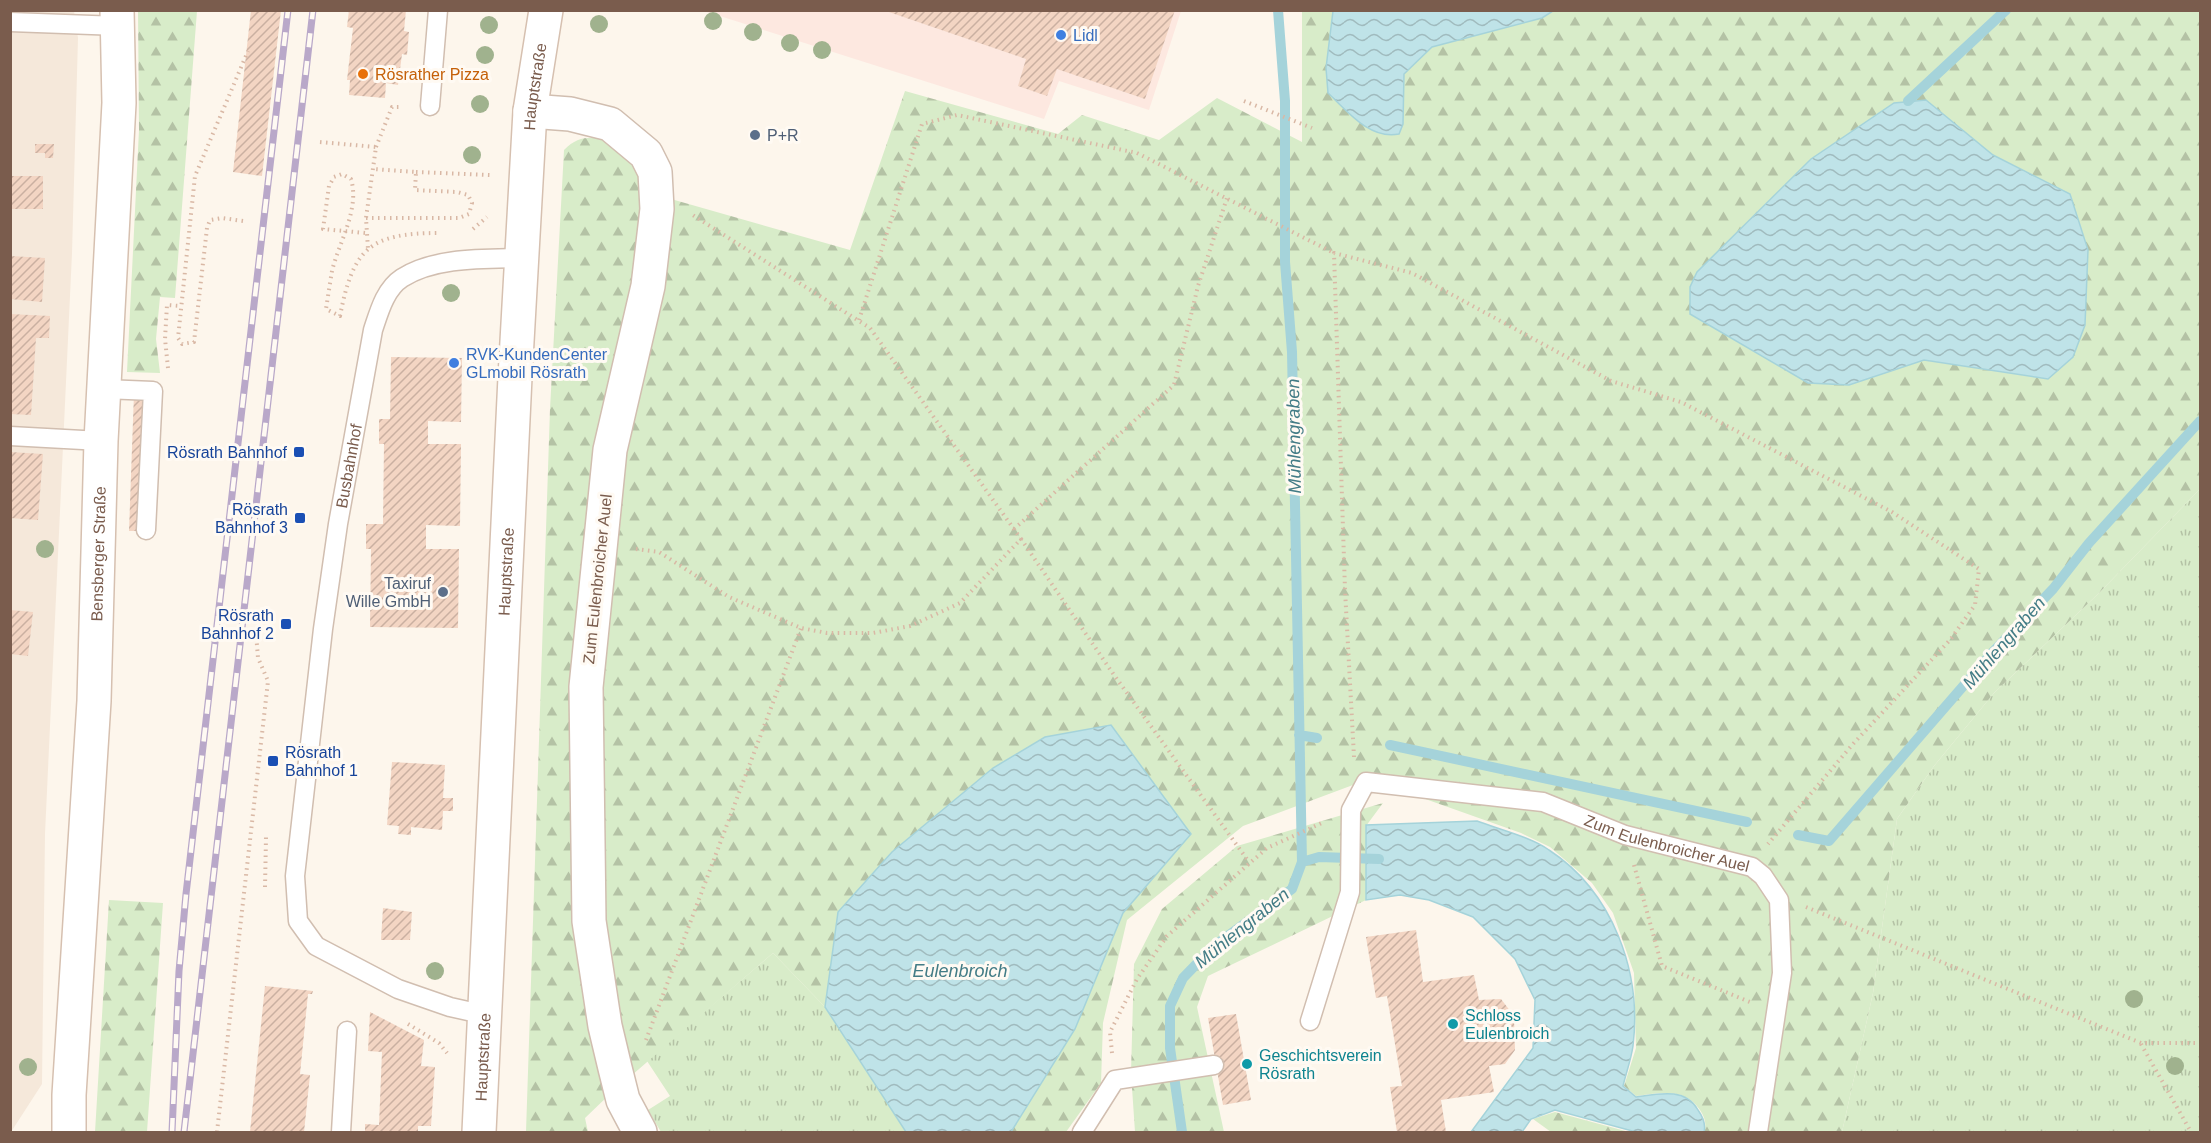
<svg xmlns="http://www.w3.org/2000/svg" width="2211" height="1143" viewBox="0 0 2211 1143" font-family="Helvetica,sans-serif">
	<defs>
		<pattern id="grass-tufts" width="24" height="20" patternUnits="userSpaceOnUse" patternTransform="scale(1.5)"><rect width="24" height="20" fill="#d8ecc9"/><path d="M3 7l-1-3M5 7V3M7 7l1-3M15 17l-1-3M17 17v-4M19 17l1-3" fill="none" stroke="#b4c2a5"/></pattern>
		<pattern id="forest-firs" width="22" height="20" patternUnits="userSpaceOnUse" patternTransform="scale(1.5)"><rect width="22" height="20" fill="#d8ecc9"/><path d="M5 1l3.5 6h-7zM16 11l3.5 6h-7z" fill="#b4c2a5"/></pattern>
		<pattern id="water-waves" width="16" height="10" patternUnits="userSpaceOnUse" patternTransform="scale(1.5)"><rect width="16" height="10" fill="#bfe3e8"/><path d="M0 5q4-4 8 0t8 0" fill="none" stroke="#a0bbbe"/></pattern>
		<pattern id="building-hatch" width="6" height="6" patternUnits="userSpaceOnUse" patternTransform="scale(1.5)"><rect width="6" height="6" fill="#f3d5c3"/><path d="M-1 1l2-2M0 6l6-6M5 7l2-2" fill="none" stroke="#cab0a1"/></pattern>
	</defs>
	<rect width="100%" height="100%" fill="#fdf6ec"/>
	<path fill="#f5e8da" d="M11 11H74L78 38 72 253 45 834 42 1084 11 1132Z"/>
	<path fill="#fde8e0" d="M704 11H1181L1149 110 1059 81 1044 119Z"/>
	<path fill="url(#grass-tufts)" d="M2200 489V1132H1842L1873 993 1897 819 1934 766 1994 693 2099 593Z
		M773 953 825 1007 906 1132H661L648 1110 670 1096 647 1061Z"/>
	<path fill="url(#forest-firs)" fill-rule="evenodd" d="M138 11H197L175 298 160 297 156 339 160 373 127 372 139 130Z
		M1302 11H1333L1326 68 1402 124 1404 74 1432 47 1542 18 1553 11H2200V489L2099 593 1994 693 1934 766 1897 819 1873 993 1842 1132H1704C1707 1125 1705 1117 1700 1110 1685 1087 1660 1093 1636 1096L1624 1086 1636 1048 1634 973 1613 913 1592 883 1550 847 1521 833 1369 779 1243 826 1127 920 1103 1023 1101 1083 1066 1132H1011L1075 1029 1123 913 1191 834 993 768 945 809 838 912 825 1007 773 953 609 1095 585 1118 588 1132H526L550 409 564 150C578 135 590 137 609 139L671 199 850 250 905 91 1058 134 1082 115 1159 140 1217 98 1302 142ZM1926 100 1993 155 2070 194 2088 250 2085 325 2048 379 1924 360 1737 341 1690 314V287L1697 272 1811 159Z
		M1383 803 1366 826V900L1208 976 1197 1007 1224 1132H1135L1131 1073 1134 964 1162 909 1237 846Z
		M109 900 163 903 147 1132H95Z
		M1555 1112 1629 1132H1551L1533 1119Z"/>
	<path fill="url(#water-waves)" stroke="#a5d3da" stroke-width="1.5" d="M1333 11V10L1553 11 1542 18 1432 47 1404 74 1403 124 1399 134C1370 140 1348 112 1328 93L1326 68Z
		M1926 100 1993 155 2070 194 2088 250 2085 325 2073 357 2048 379 1924 360 1849 385 1808 383 1690 314V287L1697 272 1811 159 1894 103Z
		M1111 725 1191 834 1123 913 1075 1029 1011 1132H906L825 1007 838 912 892 852 993 768 1045 737Z
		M1477 821C1498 829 1531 837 1549 850 1613 892 1642 972 1633 1046 1631 1060 1626 1073 1623 1086L1636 1097C1658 1094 1685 1087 1698 1110 1703 1117 1706 1124 1704 1132H1636L1555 1110 1531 1119 1522 1132H1471L1533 1048 1535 1000 1515 959 1473 917 1429 900 1400 895 1366 900V825Z"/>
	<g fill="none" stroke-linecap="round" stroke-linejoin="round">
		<path stroke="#a5d3da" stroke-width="10" d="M1908 101 2006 10
			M1299 735 1317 738
			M1390 745 1747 822
			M1798 835 1829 841 1991 654 2053 589 2089 543 2200 421
			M1302 862 1319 857 1379 859
			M1182 1132 1170 1048V1006L1183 978 1214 946 1292 889 1302 862 1292 352 1285 262V101L1278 10"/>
	</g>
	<path fill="url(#building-hatch)" d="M251 10H281L262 176 233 172Z
		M349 10H406L404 31 409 32 407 55 402 54 398 85 386 83 385 98 349 95 350 80H347L353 28 347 27Z
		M883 10H1175L1145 99 1057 69 1047 96 1018 86 1026 59Z
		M35 144H54L53 158H45V153H35Z
		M10 176H43V209H12Z
		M10 256 45 258 42 302 10 299Z
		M10 314 50 316 49 338H36L31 415 10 414Z
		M391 357 462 358 461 422 428 421V444H461L460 526 426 525V549H459L458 628 370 627 371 549H366V524H383L384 444H379V419H390Z
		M134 393H147L140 531H129Z
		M10 452 43 454 38 520 10 518Z
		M10 610 33 612 28 656 10 654Z
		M392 762 445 765 443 798H453V811H443L442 830 411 827V835L398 834 399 826 387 825Z
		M383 908 412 912 410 940H381Z
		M1416 930 1423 982 1474 975 1479 1000 1501 999 1514 1016 1515 1050 1505 1064 1489 1066 1494 1092 1441 1100 1446 1132H1397L1390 1087 1402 1086 1387 996 1376 998 1366 937Z
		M265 986 313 991 312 994H308L300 1074 310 1075 304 1132H250Z
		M370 1012 424 1040 421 1066 435 1067 431 1126H418V1132H365V1124L379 1125 382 1052 368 1051Z
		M1236 1014 1251 1100 1223 1105 1208 1018Z"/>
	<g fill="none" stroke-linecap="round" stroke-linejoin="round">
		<defs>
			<g id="lane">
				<path d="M10 22 119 26"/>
				<path d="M430 106 438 10"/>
				<path d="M104 389 153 391 146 530"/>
				<path d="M10 436 101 441"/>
				<path id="s1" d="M486 1015 450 1007 398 989 316 946 298 921 295 876 323 629 338 524 373 330C379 312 385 289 402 278 435 257 484 259 522 258"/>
				<path id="s2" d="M1310 1021 1350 892 1351 810 1366 782 1543 802 1625 835 1752 867 1763 876 1779 900 1782 973 1758 1132"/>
				<path d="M341 1132 347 1031"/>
				<path d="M1082 1132 1115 1080 1214 1065"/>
			</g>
			<path id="street" d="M530 111 570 114 610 124 646 154 655 172 657 209 648 286 610 450 586 687 589 921 605 1026 615 1068 623 1100 640 1132"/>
			<g id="secondary">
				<path id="s3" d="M69 1132V1095L94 701 101 441 119 103 117 10"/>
				<path id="s4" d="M479 1132 515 377 530 111 546 10"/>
			</g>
		</defs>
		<use href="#lane" stroke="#d1beb0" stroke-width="21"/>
		<use href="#street" stroke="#d1beb0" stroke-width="36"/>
		<use href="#secondary" stroke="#d6c0b0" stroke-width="36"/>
		<path stroke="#d9b8a5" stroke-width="4" stroke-dasharray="1.5 4.5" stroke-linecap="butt" d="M1244 101 1312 128
			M320 142 376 147 366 218 368 249
			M376 147 392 107H402
			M416 172 490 175
			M366 218H459L469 214 472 203 468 195 457 192 415 190 416 172 373 169
			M243 221 222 218 210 220 207 228 194 342 182 344 178 338 195 176 248 51
			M473 229 487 217
			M365 233 323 229 329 186 334 177 342 174 351 179C360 209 339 242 332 271 330 283 328 296 326 309L340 316C353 249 369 233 439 233
			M859 320 922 124 957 115 1137 153 1334 253
			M168 368 165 339 167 305 181 306
			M1014 529 1174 385 1198 286 1227 198
			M1021 539 1114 675 1249 862
			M636 549 659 552 729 597 801 628 827 633H873L910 626 960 603 1021 539 870 328 691 214
			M1354 757 1345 590 1334 253 1412 273 1611 381 1681 402 1892 512 1979 569 1975 605 1950 640 1853 744 1768 844
			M1634 865 1662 966 1750 1002
			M265 887 266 837
			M1806 907 2141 1043H2200
			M408 1024 439 1043 447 1053
			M646 1040 801 628
			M2141 1044 2191 1132
			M1112 1053 1110 1032 1137 979 1167 936 1267 848 1324 822
			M217 1132 268 681 258 658 256 633"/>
		<use href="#lane" stroke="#fff" stroke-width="18"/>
		<use href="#street" stroke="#fff" stroke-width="33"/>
		<use href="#secondary" stroke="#fff" stroke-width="33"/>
		<defs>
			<path id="rail" d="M172 1132 179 971 186 894 288 10
				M184 1132 313 10"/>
		</defs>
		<use href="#rail" stroke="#b9a8c9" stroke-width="7"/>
		<use href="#rail" stroke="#fffaf3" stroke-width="4.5" stroke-dasharray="14" stroke-linecap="butt"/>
	</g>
	<g fill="#a0b28e">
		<circle cx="713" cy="21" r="9"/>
		<circle cx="599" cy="24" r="9"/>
		<circle cx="489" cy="25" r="9"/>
		<circle cx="753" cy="32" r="9"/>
		<circle cx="790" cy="43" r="9"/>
		<circle cx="822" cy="50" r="9"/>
		<circle cx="485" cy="55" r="9"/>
		<circle cx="480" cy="104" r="9"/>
		<circle cx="472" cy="155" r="9"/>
		<circle cx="451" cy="293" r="9"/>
		<circle cx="45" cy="549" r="9"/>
		<circle cx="435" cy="971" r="9"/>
		<circle cx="2134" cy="999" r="9"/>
		<circle cx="2175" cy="1066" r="9"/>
		<circle cx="28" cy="1067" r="9"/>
	</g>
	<g fill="#3f7fe0" stroke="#fffaf3" stroke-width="2">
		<circle cx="1061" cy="35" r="6"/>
		<circle cx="454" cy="363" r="6"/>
	</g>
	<circle fill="#e8710a" stroke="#fffaf3" stroke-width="2" cx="363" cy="74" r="6"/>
	<g fill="#5c6f8a" stroke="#fffaf3" stroke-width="2">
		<circle cx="755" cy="135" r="6"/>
		<circle cx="443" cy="592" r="6"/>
	</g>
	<g fill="#1a4fb4" stroke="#fffaf3" stroke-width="2">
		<rect x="293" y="446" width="12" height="12" rx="3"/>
		<rect x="294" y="512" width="12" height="12" rx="3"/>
		<rect x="280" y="618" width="12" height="12" rx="3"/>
		<rect x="267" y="755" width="12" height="12" rx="3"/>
	</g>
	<g fill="#0f9aa8" stroke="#fffaf3" stroke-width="2">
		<circle cx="1453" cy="1024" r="6"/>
		<circle cx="1247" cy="1064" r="6"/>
	</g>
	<g text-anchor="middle" stroke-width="6" stroke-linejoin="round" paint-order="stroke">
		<g font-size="16" fill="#366cbe" stroke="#fffaf3" text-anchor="start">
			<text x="1073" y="41">Lidl</text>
			<text x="466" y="360">RVK-KundenCenter<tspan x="466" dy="18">GLmobil Rösrath</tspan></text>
		</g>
		<g font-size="16" fill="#c56008" stroke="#fffaf3" text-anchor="start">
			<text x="375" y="80">Rösrather Pizza</text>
		</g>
		<g font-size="16" fill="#7a5c4d" stroke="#fffaf3">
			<text dy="6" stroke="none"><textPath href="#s4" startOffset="1047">Hauptstraße</textPath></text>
			<text dy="6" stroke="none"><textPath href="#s1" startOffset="674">Busbahnhof</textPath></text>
			<text dy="6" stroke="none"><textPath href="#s3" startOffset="579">Bensberger Straße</textPath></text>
			<text dy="6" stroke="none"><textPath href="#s4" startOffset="561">Hauptstraße</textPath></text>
			<text transform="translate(597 579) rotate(-84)" y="6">Zum Eulenbroicher Auel</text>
			<text dy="6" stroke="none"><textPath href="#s2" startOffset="558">Zum Eulenbroicher Auel</textPath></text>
			<text dy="6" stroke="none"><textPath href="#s4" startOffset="75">Hauptstraße</textPath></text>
		</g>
		<g font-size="16" fill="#4e5e75" stroke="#fffaf3" text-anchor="start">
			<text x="767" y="141">P+R</text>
			<text x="431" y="589" text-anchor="end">Taxiruf<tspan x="431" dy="18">Wille GmbH</tspan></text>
		</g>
		<g font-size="16" fill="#164399" stroke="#fffaf3" text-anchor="end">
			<text x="287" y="458">Rösrath Bahnhof</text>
			<text x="288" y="515">Rösrath<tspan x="288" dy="18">Bahnhof 3</tspan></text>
			<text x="274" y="621">Rösrath<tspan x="274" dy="18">Bahnhof 2</tspan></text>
			<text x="285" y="758" text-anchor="start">Rösrath<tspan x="285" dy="18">Bahnhof 1</tspan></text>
		</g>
		<g font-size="16" fill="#0d838f" stroke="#fffaf3" text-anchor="start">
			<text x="1465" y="1021">Schloss<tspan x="1465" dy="18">Eulenbroich</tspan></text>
			<text x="1259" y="1061">Geschichtsverein<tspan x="1259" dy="18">Rösrath</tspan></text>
		</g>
		<g font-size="18" font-style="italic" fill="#437c86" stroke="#fffaf3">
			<text transform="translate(1294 436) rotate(-91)" y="6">Mühlengraben</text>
			<text transform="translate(2004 643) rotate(-49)" y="6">Mühlengraben</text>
			<text transform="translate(1242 928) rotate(-39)" y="6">Mühlengraben</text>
			<text x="960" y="977">Eulenbroich</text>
		</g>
	</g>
	<rect width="2211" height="1143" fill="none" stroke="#7a5c4d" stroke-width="24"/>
</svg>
